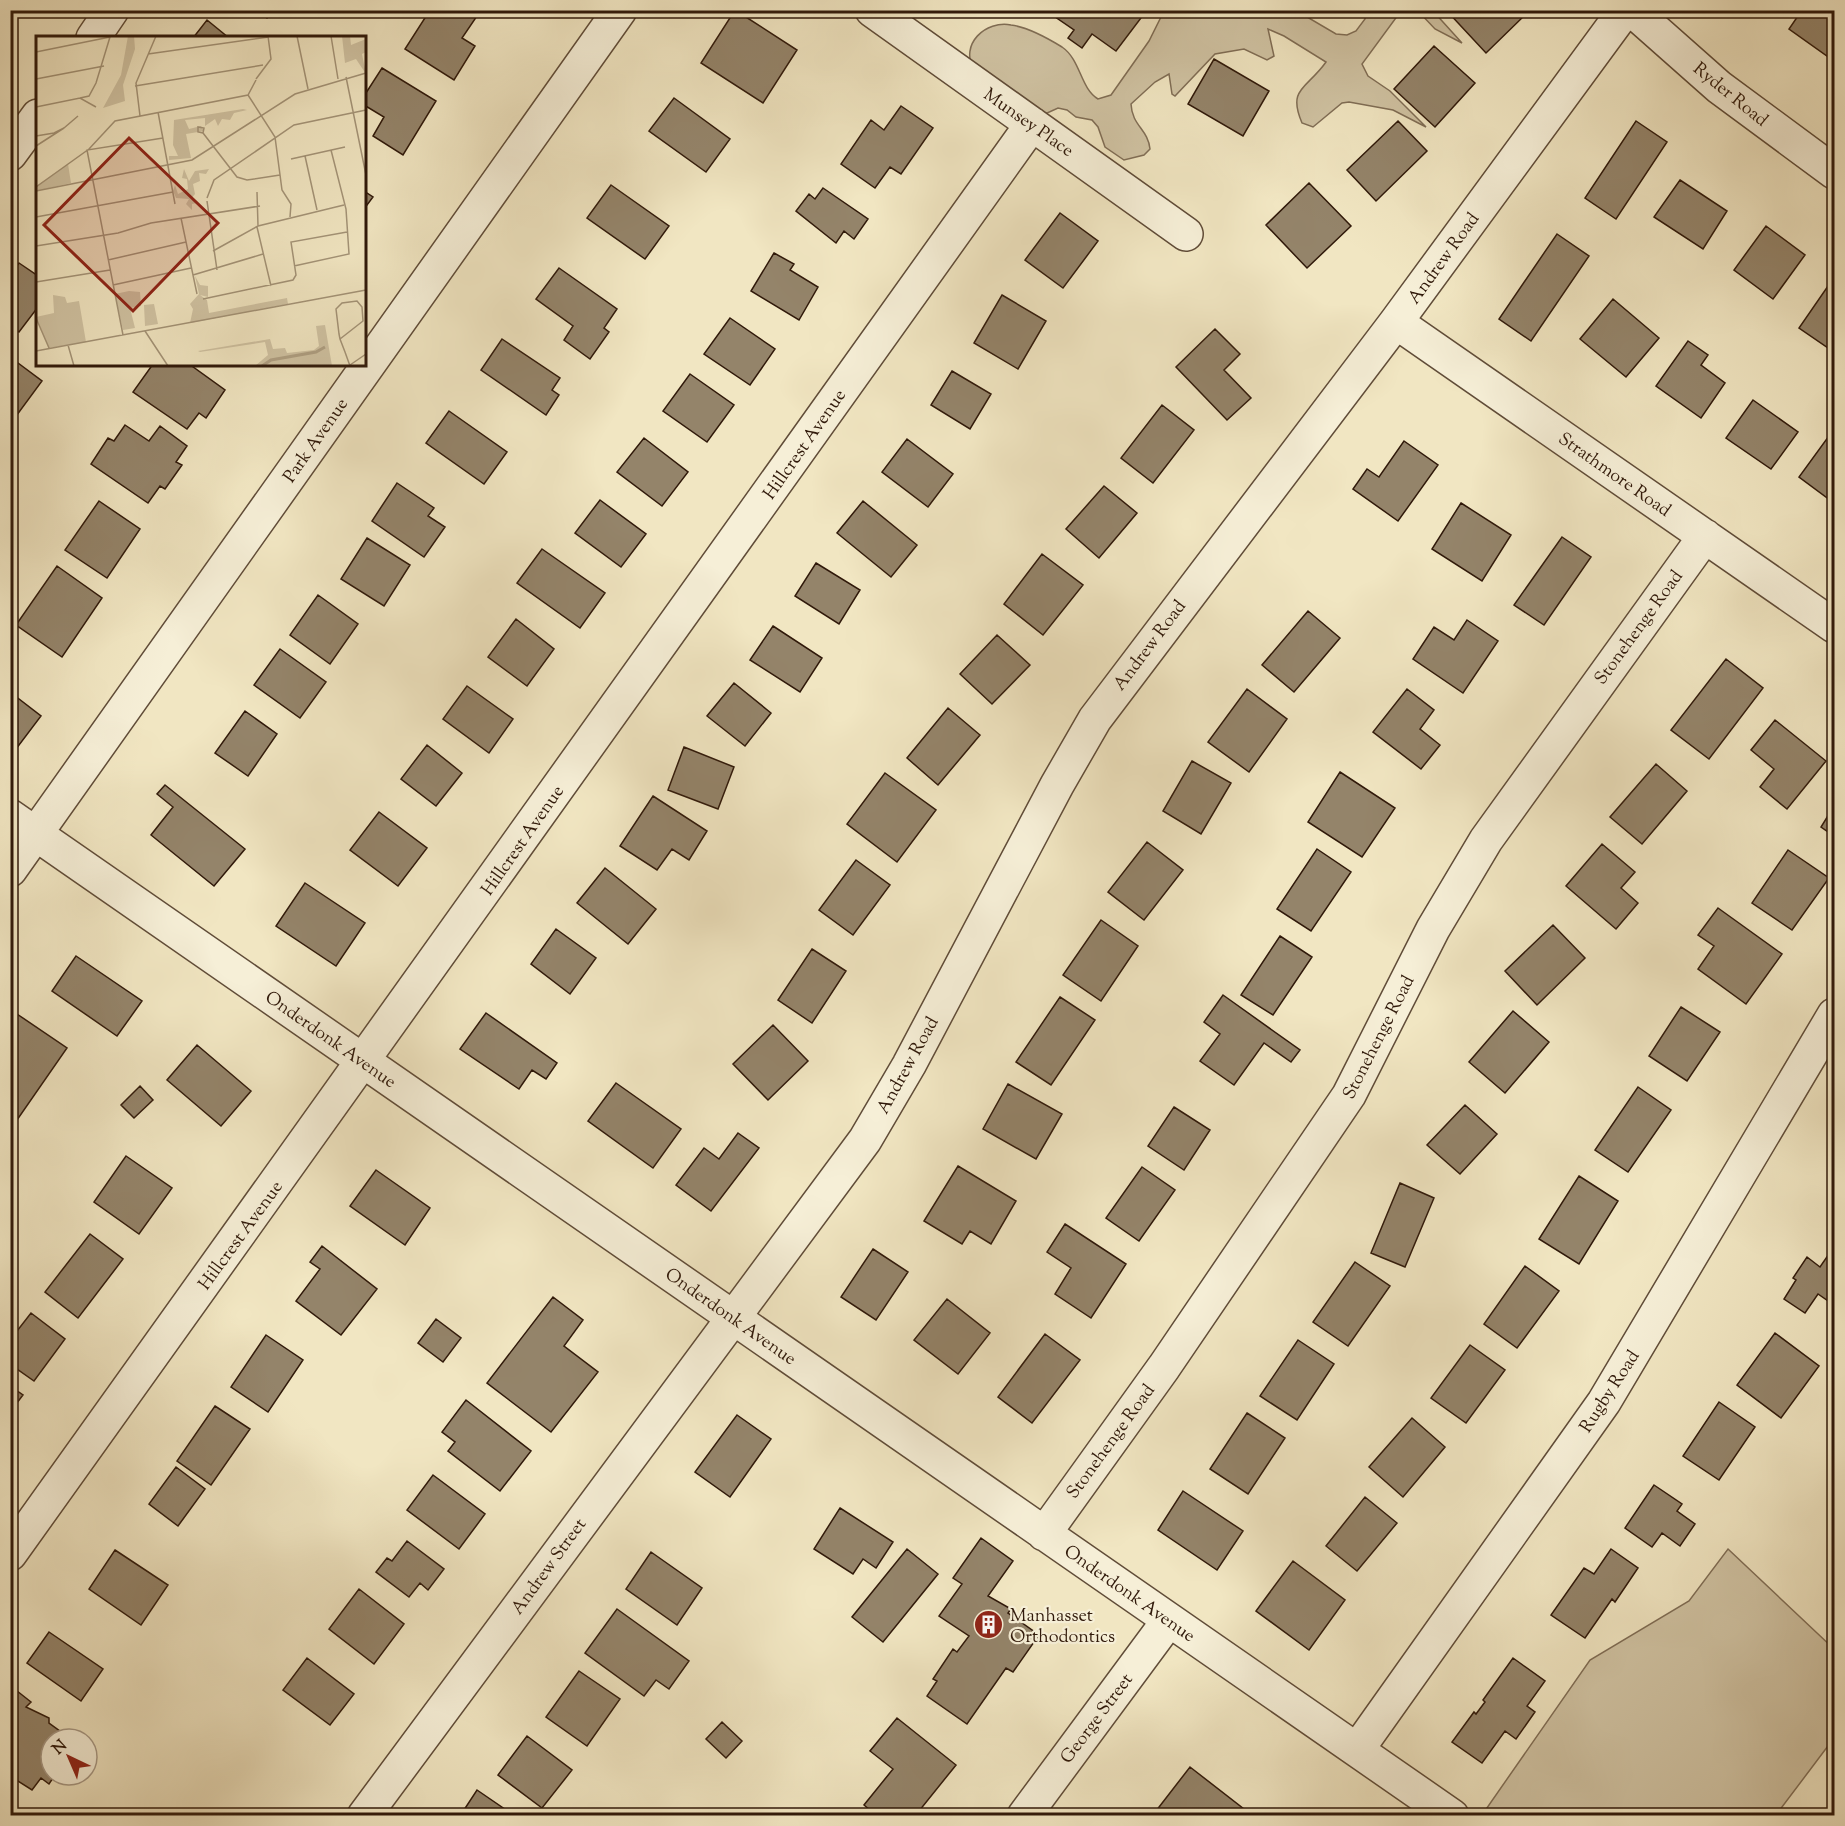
<svg xmlns="http://www.w3.org/2000/svg" width="1845" height="1826" viewBox="0 0 1845 1826" font-family="'Sorts Mill Goudy',serif">
	<rect width="100%" height="100%" fill="#f1e6c2"/>
	<filter id="stains"><feTurbulence type="fractalNoise" baseFrequency=".00333" numOctaves="4"/><feColorMatrix values="0 0 0 0 .2 0 0 0 0 .09 0 0 0 0 .02 0 0 0 .5 -.17"/></filter>
	<radialGradient id="worn" r=".72"><stop offset=".6" stop-color="#630" stop-opacity="0"/><stop offset="1" stop-color="#630" stop-opacity=".3"/></radialGradient>
	<path fill="#d0c3a3" stroke="#806e56" stroke-width="1.5" d="M1164 11H1297L1336 34 1347 35 1356 31 1365 19 1366 11H1401L1362 64 1368 76 1390 91 1426 127 1393 110 1349 102 1342 103 1313 127 1302 123C1287 88 1307 89 1326 62L1284 36 1268 29 1274 56 1267 60 1244 49 1215 54 1175 96 1172 94 1169 74 1155 82 1131 104C1132 126 1148 129 1150 149L1144 155 1124 160 1105 147 1098 127 1092 120 1076 117 1067 110 1058 108 1025 123C1011 109 982 85 974 70 959 44 986 20 1011 25 1027 27 1049 39 1062 47 1081 60 1080 88 1098 99L1111 95 1149 41Z
		M1418 11H1433L1462 43 1435 29Z
		M1728 1549 1834 1649V1738L1776 1815H1482L1590 1660 1689 1601Z"/>
	<path fill="#94846a" stroke="#30190a" stroke-width="1.5" d="M254 10H272L267 18Z
		M430 10H468L477 16 462 38 475 46 454 80 405 49Z
		M735 10 797 50 763 103 701 63Z
		M1045 10H1147L1116 51 1092 34 1082 48 1068 38 1074 30Z
		M1446 10H1520L1525 15 1486 53Z
		M1802 10H1834V61L1789 29Z
		M207 20 229 38H193Z
		M1434 46 1475 83 1435 127 1394 89Z
		M1214 59 1269 91 1243 136 1188 104Z
		M382 68 436 101 403 155 373 136 384 117 364 105V96Z
		M674 98 730 139 706 172 649 131Z
		M901 106 933 128 901 174 890 167 875 188 841 164 871 120 884 130Z
		M1398 121 1427 151 1376 201 1347 170Z
		M1636 121 1667 142 1616 219 1585 198Z
		M1680 180 1727 211 1703 249 1654 217Z
		M1309 183 1351 226 1307 268 1266 225Z
		M611 185 669 226 645 259 587 218Z
		M823 188 868 219 854 239 844 231 836 243 796 211 809 194 815 199Z
		M364 191 373 197 364 209Z
		M1060 213 1098 241 1063 288 1025 260Z
		M1766 226 1805 255 1773 299 1734 270Z
		M1557 234 1589 256 1531 341 1499 319Z
		M774 253 794 264 790 270 818 287 799 320 751 291Z
		M19 263 38 276V307L19 332 10 326V275Z
		M559 268 617 309 604 328 609 332 590 359 564 340 573 326 536 299Z
		M1828 286 1834 290V352L1799 328Z
		M1002 295 1046 321 1018 369 974 343Z
		M1613 299 1659 338 1626 377 1580 339Z
		M730 318 775 349 750 385 704 354Z
		M1215 329 1240 354 1224 370 1251 398 1227 420 1176 367Z
		M502 339 560 378 552 390 559 395 546 415 481 370Z
		M1688 341 1708 355 1701 365 1725 383 1701 418 1656 386Z
		M10 357 42 381 11 423H10Z
		M153 364H189L225 390 206 418 199 413 187 429 133 392Z
		M952 371 991 394 970 429 931 405Z
		M690 374 734 405 707 442 663 411Z
		M1753 400 1798 432 1771 469 1726 438Z
		M1162 405 1194 430 1153 483 1121 458Z
		M449 411 507 452 484 484 426 443Z
		M125 425 149 441 160 426 187 446 176 462 182 465 165 489 160 486 148 503 91 464 108 438 114 441Z
		M1834 429V503L1799 477Z
		M644 438 688 472 662 506 617 472Z
		M907 439 953 474 928 507 882 472Z
		M1404 441 1438 465 1398 521 1353 489 1367 469 1379 477Z
		M397 483 434 508 428 516 445 527 424 557 372 521Z
		M1104 486 1137 513 1099 558 1066 529Z
		M600 500 646 534 621 567 575 533Z
		M99 501 140 529 107 578 65 550Z
		M863 501 917 545 891 577 837 533Z
		M1461 503 1511 535 1482 581 1432 549Z
		M1562 537 1591 557 1544 625 1514 605Z
		M367 538 410 565 384 606 341 579Z
		M542 549 605 593 580 628 517 583Z
		M1042 554 1083 585 1043 635 1004 604Z
		M816 563 860 590 839 624 795 596Z
		M57 566 102 598 62 657 16 625Z
		M318 595 358 624 330 664 290 635Z
		M1308 611 1340 638 1294 692 1262 665Z
		M516 619 554 649 527 686 488 657Z
		M1467 620 1498 641 1463 693 1413 659 1434 627 1454 640Z
		M773 626 822 658 800 692 750 660Z
		M997 635 1030 665 992 704 960 674Z
		M280 649 326 682 300 718 254 685Z
		M1726 659 1763 688 1709 759 1671 730Z
		M734 683 771 713 745 746 707 716Z
		M467 686 513 719 489 753 443 719Z
		M1247 689 1287 719 1249 772 1208 742Z
		M1407 689 1434 710 1420 729 1440 745 1421 769 1373 732Z
		M10 692 41 716 13 753 10 751Z
		M948 708 980 735 938 785 907 758Z
		M245 711 277 734 248 776 215 753Z
		M1775 720 1826 761 1787 809 1760 787 1774 769 1751 750Z
		M427 745 462 773 436 806 401 779Z
		M684 747 734 767 718 809 668 790Z
		M1192 761 1231 783 1201 834 1163 811Z
		M1656 764 1687 791 1642 844 1610 817Z
		M1340 772 1395 808 1362 857 1308 822Z
		M885 773 936 810 897 862 847 824Z
		M165 785 245 849 214 886 151 835 173 807 157 794Z
		M653 796 707 831 689 860 672 849 657 870 620 846Z
		M1834 806V836L1821 827Z
		M379 812 427 848 398 886 350 850Z
		M1147 842 1183 870 1144 920 1108 892Z
		M1602 844 1635 872 1621 888 1638 903 1616 929 1566 886Z
		M1317 849 1351 872 1311 931 1277 909Z
		M1788 850 1829 878 1792 930 1752 903Z
		M856 860 890 885 853 935 819 910Z
		M605 868 656 909 628 944 577 903Z
		M305 883 365 923 336 966 276 926Z
		M1718 908 1782 954 1746 1004 1698 969 1714 946 1698 935Z
		M1101 920 1138 946 1101 1001 1063 975Z
		M1553 925 1585 958 1537 1005 1505 971Z
		M556 929 596 958 570 994 531 964Z
		M1280 936 1312 957 1273 1015 1241 995Z
		M812 949 846 971 812 1023 778 1000Z
		M76 956 142 1001 117 1036 52 991Z
		M1223 995 1300 1050 1291 1062 1264 1043 1234 1085 1200 1061 1220 1034 1204 1022Z
		M1060 997 1095 1020 1051 1085 1016 1062Z
		M1681 1007 1720 1032 1687 1081 1649 1056Z
		M1513 1011 1549 1042 1505 1093 1469 1062Z
		M486 1013 557 1063 546 1079 532 1070 519 1089 460 1049Z
		M17 1014 67 1048 17 1120 10 1116V1024Z
		M773 1025 808 1061 768 1100 733 1064Z
		M197 1045 251 1091 221 1126 167 1080Z
		M616 1083 681 1129 653 1168 588 1121Z
		M1008 1084 1062 1114 1036 1159 983 1129Z
		M140 1086 153 1100 134 1118 121 1105Z
		M1638 1087 1671 1110 1628 1172 1595 1150Z
		M1465 1105 1497 1134 1460 1174 1427 1145Z
		M1174 1107 1210 1130 1184 1170 1148 1146Z
		M738 1133 759 1148 711 1211 676 1185 704 1148 719 1159Z
		M126 1156 172 1188 139 1234 94 1202Z
		M958 1166 1016 1201 991 1244 970 1231 962 1244 924 1221Z
		M1142 1167 1175 1190 1139 1241 1106 1218Z
		M376 1170 430 1208 405 1245 350 1206Z
		M1579 1176 1618 1201 1579 1264 1539 1239Z
		M1400 1183 1434 1198 1405 1267 1371 1253Z
		M1065 1224 1126 1264 1091 1318 1055 1294 1071 1268 1047 1252Z
		M90 1234 123 1259 78 1318 45 1292Z
		M322 1246 377 1289 341 1335 296 1301 320 1269 310 1262Z
		M873 1249 908 1272 876 1320 841 1297Z
		M1831 1251 1834 1253V1305L1818 1294 1805 1313 1784 1299 1796 1280 1793 1278 1807 1257 1820 1267Z
		M1355 1262 1390 1286 1348 1346 1313 1322Z
		M1525 1266 1559 1291 1517 1348 1484 1324Z
		M553 1297 583 1320 564 1346 598 1372 551 1432 487 1383Z
		M947 1299 990 1333 958 1374 914 1340Z
		M31 1313 65 1339 34 1381 10 1364V1340Z
		M436 1319 461 1338 443 1362 418 1343Z
		M1775 1333 1819 1366 1781 1418 1737 1385Z
		M1045 1334 1080 1360 1032 1423 998 1397Z
		M266 1335 303 1360 268 1412 231 1387Z
		M1298 1340 1334 1364 1297 1420 1260 1396Z
		M1470 1345 1505 1370 1466 1423 1431 1398Z
		M10 1386 23 1395 10 1412Z
		M466 1400 531 1451 500 1491 448 1451 455 1442 442 1432Z
		M1719 1402 1755 1427 1719 1480 1683 1456Z
		M215 1406 250 1429 211 1485 177 1461Z
		M1247 1413 1285 1438 1248 1494 1210 1469Z
		M737 1415 771 1439 730 1497 695 1472Z
		M1412 1418 1445 1447 1403 1497 1369 1467Z
		M176 1467 205 1489 178 1526 149 1504Z
		M433 1475 485 1514 459 1549 407 1510Z
		M1654 1485 1682 1504 1677 1511 1695 1524 1680 1546 1662 1533 1652 1547 1625 1528Z
		M1183 1491 1243 1531 1217 1570 1158 1530Z
		M1365 1497 1397 1523 1357 1571 1326 1546Z
		M840 1508 893 1542 876 1568 863 1559 853 1574 814 1549Z
		M981 1538 1013 1561 988 1596 1011 1609 1008 1613 1039 1635 1013 1672 1006 1668 967 1724 927 1696 937 1681 933 1679 953 1649 957 1652 969 1636 939 1616 962 1584 953 1578Z
		M407 1541 444 1569 428 1590 420 1583 409 1597 376 1572 387 1558 392 1561Z
		M907 1549 938 1574 883 1642 852 1617Z
		M1611 1549 1638 1568 1615 1602 1612 1599 1585 1638 1551 1615 1584 1568 1594 1574Z
		M115 1550 168 1585 141 1625 89 1589Z
		M651 1552 702 1588 677 1625 626 1589Z
		M1293 1561 1345 1600 1309 1650 1256 1611Z
		M359 1589 404 1624 374 1664 329 1629Z
		M617 1609 689 1661 669 1689 656 1680 644 1696 585 1653Z
		M49 1632 103 1669 81 1701 27 1663Z
		M307 1658 354 1694 330 1725 283 1690Z
		M1513 1658 1545 1681 1527 1706 1535 1712 1516 1739 1505 1731 1482 1763 1452 1742 1474 1712 1476 1714 1485 1702 1483 1700Z
		M579 1671 620 1699 587 1746 546 1717Z
		M12 1687 31 1702 26 1707 49 1718V1723L64 1734 66 1739H51V1775H55L49 1784 41 1778 32 1790 10 1776Z
		M897 1718 956 1765 915 1816H877L864 1805 893 1769 870 1751Z
		M722 1722 742 1741 726 1758 706 1739Z
		M527 1736 572 1770 542 1808 498 1775Z
		M1190 1767 1253 1816H1161L1156 1811Z
		M477 1790 515 1816H460Z"/>
	<g fill="none" stroke-linecap="round" stroke-linejoin="round">
		<defs>
			<path id="minor" d="M872 10 1186 234
				M1632 10 1719 87 1834 172
				M93 38 112 10
				M10 154 38 116
				M1396 322 1834 626
				M10 816 1452 1816
				M10 870 620 10
				M1044 1534 1164 1367 1349 1095 1433 929 1486 840 1705 536
				M10 1554 1032 124
				M1357 1750 1604 1402 1834 1015
				M364 1816 865 1140 909 1065 1057 785 1095 719 1396 322 1625 10
				M1024 1816 1169 1620"/>
		</defs>
		<use href="#minor" stroke="#604c38" stroke-width="36"/>
		<use href="#minor" stroke="#f6efd7" stroke-width="33"/>
	</g>
	<defs>
		<symbol id="building-disc" viewBox="-11 -11 22 22"><circle r="9.5" fill="#8f2418" stroke="#f6efd7"/><path d="M-4-6H4V6H1V3H-1V6H-4ZM-2.5-4.3h1.7v1.8h-1.7ZM.8-4.3h1.7v1.8H.8ZM-2.5-1h1.7V.8h-1.7ZM.8-1h1.7V.8H.8Z" fill="#fff"/></symbol>
	</defs>
	<g fill-rule="evenodd">
		<use href="#building-disc" x="972" y="1608" width="33" height="33"/>
	</g>
	<g text-anchor="middle" stroke-width="4.5" stroke-linejoin="round" paint-order="stroke">
		<g font-size="18" fill="#30190a" stroke="#f6efd7">
			<text transform="translate(1731 94) rotate(39)" y="6">Ryder Road</text>
			<text transform="translate(1029 122) rotate(35)" y="6">Munsey Place</text>
			<text transform="translate(1443 258) rotate(-54)" y="6">Andrew Road</text>
			<text transform="translate(315 440) rotate(-55)" y="6">Park Avenue</text>
			<text transform="translate(804 444) rotate(-55)" y="6">Hillcrest Avenue</text>
			<text transform="translate(1615 474) rotate(35)" y="6">Strathmore Road</text>
			<text transform="translate(1638 627) rotate(-54)" y="6">Stonehenge Road</text>
			<text transform="translate(1149 645) rotate(-53)" y="6">Andrew Road</text>
			<text transform="translate(522 840) rotate(-55)" y="6">Hillcrest Avenue</text>
			<text transform="translate(1378 1037) rotate(-63)" y="6">Stonehenge Road</text>
			<text transform="translate(331 1039) rotate(35)" y="6">Onderdonk Avenue</text>
			<text transform="translate(907 1065) rotate(-61)" y="6">Andrew Road</text>
			<text transform="translate(240 1235) rotate(-54)" y="6">Hillcrest Avenue</text>
			<text transform="translate(731 1316) rotate(35)" y="6">Onderdonk Avenue</text>
			<text transform="translate(1609 1391) rotate(-57)" y="6">Rugby Road</text>
			<text transform="translate(1110 1441) rotate(-54)" y="6">Stonehenge Road</text>
			<text transform="translate(548 1566) rotate(-54)" y="6">Andrew Street</text>
			<text transform="translate(1130 1593) rotate(35)" y="6">Onderdonk Avenue</text>
			<text transform="translate(1096 1718) rotate(-53)" y="6">George Street</text>
		</g>
		<g font-size="18" fill="#30190a" stroke="#f6efd7" text-anchor="start">
			<text x="1010" y="1621">Manhasset<tspan x="1010" dy="21">Orthodontics</tspan></text>
		</g>
	</g>
	<g transform="translate(36 36)">
		<rect width="330" height="330" fill="#f1e6c2"/>
		<path d="M92 0H98L99 13 87 49 89 65 67 72 85 39ZM306 0H314L315 9 330 3V16L326 18 330 38 320 23 309 27ZM207 73 211 74 198 77 194 84 186 83 182 90 179 83 169 90V82L149 84 153 93 165 90 168 95 150 98 155 122 133 124V120H142L137 109 138 84ZM32 128 35 147 0 155V150ZM148 133 153 145 159 135 173 133 170 138 163 137 164 145 157 148 159 158 155 163 161 165V172V167L156 168V174L150 168 153 163 140 162 137 155 139 149 142 158 152 153 151 143 146 142ZM159 240 164 249 172 250V261L164 259 171 264 173 277 251 262 252 268 154 287 157 273 154 268 163 258ZM93 255 104 256 105 270 94 272 99 292 87 294 79 258ZM17 259 29 261 31 267 43 265 50 306 13 312 0 281 18 277ZM118 268 122 288 109 290 108 269ZM289 289 296 330H219L232 319 229 306 164 316 162 315 234 303 237 313 249 312 251 317 278 314 283 310 280 290Z" fill="#d0c3a3"/>
		<path fill="none" stroke="#afa083" stroke-width="3" d="M226 330 235 324 280 316 289 311"/>
		<path fill="none" stroke="#a49478" stroke-width="1.5" d="M261 0 272 53M295 0 302 43M0 16 74 1 60 47 53 60 44 62M112 18 233 1M310 41 330 139M0 43 68 30M220 43 235 23 232 0M99 50 227 29M212 59 239 101 246 154 255 168 254 181M0 71 44 62 60 71M122 76 139 168M104 80 100 47 120 0M28 92 42 80M167 97 168 92 162 91V96L167 97 201 141 211 144 244 139M0 100 18 97 28 92 0 110M269 120 281 174M255 123 309 111M0 151 53 113 79 85 212 59 220 44M0 155 156 124 259 58 330 37M221 156 222 190M171 162 178 144 258 89 330 74M171 165 181 234M0 181 137 156M145 182 161 258M221 191 235 250M0 210 82 197 115 187 224 170M177 215 222 190 308 169M72 224 150 206M258 230 313 218 310 173 295 114M157 239 227 218M0 246 74 234M77 249 155 232M167 263 257 244 260 239 255 206 311 196M0 282 13 312M109 295 132 330M87 299 51 114 127 102M304 303 327 285 326 271 321 265 306 267 300 273 303 298 304 303 309 316 314 330M32 309 38 330M0 315 330 254M314 329 330 318"/>
		<path fill="#8f2418" fill-opacity="0.15" stroke="#8f2418" stroke-width="3" d="M93 102 182 187 97 275 8 189Z"/>
		<rect width="330" height="330" fill="none" stroke="#30190a" stroke-width="3"/>
	</g>
	<rect width="1845" height="1826" fill="none" stroke="#f1e6c2" stroke-width="36"/>
	<rect x="12" y="12" width="1821" height="1802" fill="none" stroke="#30190a" stroke-width="3"/>
	<rect x="18" y="18" width="1809" height="1790" fill="none" stroke="#30190a" stroke-width="1.5"/>
	<g transform="translate(69 1757) rotate(316)"><circle r="28" fill="#f6efd7" stroke="#a79985" stroke-width="1.5"/>
	<path d="M0-4.5L10 22L0 15L-10 22Z" fill="#8f2418"/>
	<text y="-9" font-size="16" font-weight="bold" text-anchor="middle" fill="#30190a">N</text>
	</g>
	<rect width="100%" height="100%" filter="url(#stains)"/>
	<rect width="100%" height="100%" fill="url(#worn)"/>
</svg>
